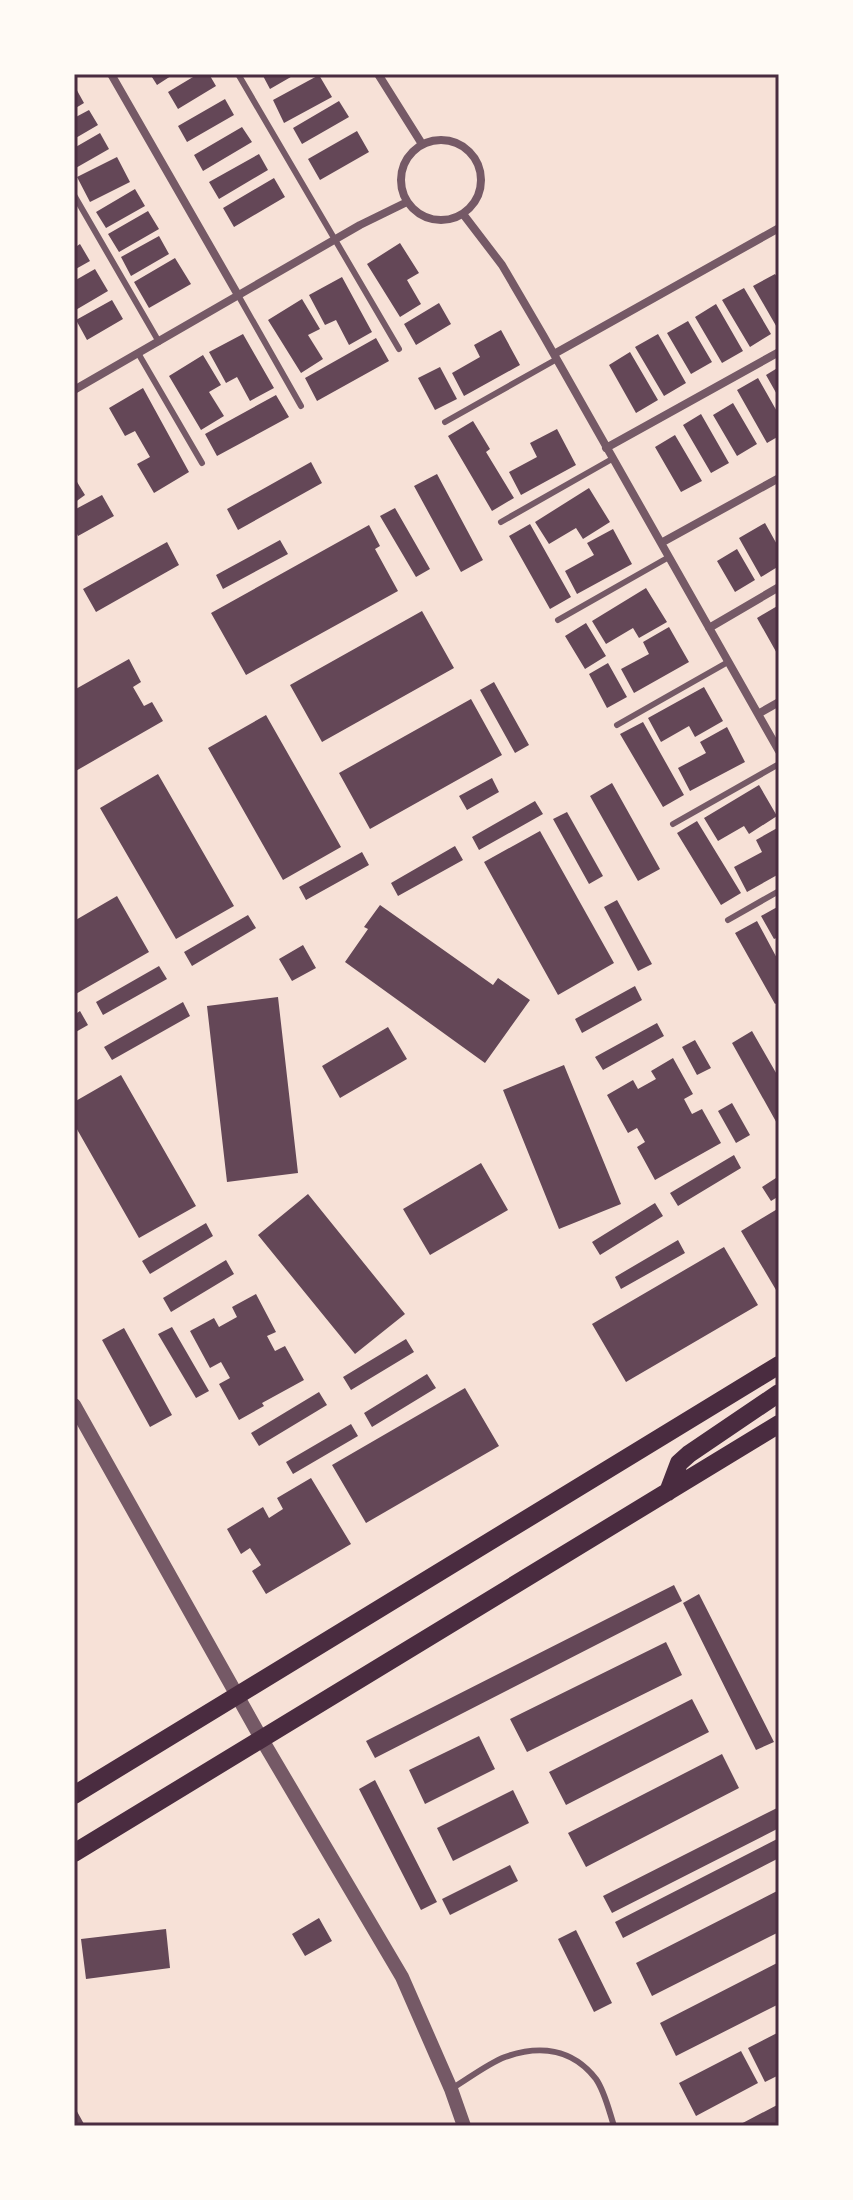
<svg xmlns="http://www.w3.org/2000/svg" width="853" height="2200" viewBox="0 0 853 2200" font-family="'Fira Sans',sans-serif">
	<rect width="100%" height="100%" fill="#f7e1d7"/>
	<path fill="#644757" d="M150 74H174L157 85Z
		M198 74H209L216 86 178 109 168 92Z
		M262 74H296L270 89Z
		M319 75 332 97 284 123 273 100Z
		M74 85 84 103 74 109Z
		M225 99 234 115 187 142 178 126Z
		M339 101 349 117 302 144 293 128Z
		M89 110 98 125 74 139V118Z
		M242 127 252 142 203 171 194 155Z
		M357 131 369 152 320 180 308 159Z
		M100 133 109 149 74 169V148Z
		M259 154 268 170 219 199 209 182Z
		M117 157 130 182 90 202 77 177Z
		M274 178 285 197 234 227 223 208Z
		M135 189 145 206 106 228 96 212Z
		M148 211 159 229 119 252 108 234Z
		M159 236 169 254 131 276 121 257Z
		M400 243 419 273 407 280 421 304 400 317 367 264Z
		M80 244 90 261 74 270V248Z
		M175 258 191 284 149 308 134 282Z
		M95 269 108 291 74 311V281Z
		M775 274 779 280V331L753 286Z
		M342 277 372 332 349 345 336 320 325 325 309 295Z
		M744 288 771 334 750 347 722 300Z
		M302 299 320 329 308 335 323 359 301 373 268 320Z
		M112 300 123 319 87 340 76 320Z
		M439 303 451 324 416 345 404 324Z
		M716 304 743 351 722 363 695 317Z
		M688 321 712 362 691 374 667 333Z
		M501 330 520 365 464 396 452 373 480 357 474 345Z
		M243 334 274 388 250 401 237 377 226 383 209 352Z
		M658 334 686 383 664 396 635 347Z
		M376 338 389 361 317 401 305 378Z
		M630 352 658 400 636 413 609 365Z
		M203 355 221 385 209 392 224 416 201 430 169 376Z
		M440 367 457 399 435 410 418 378Z
		M779 367V398L766 375Z
		M758 378 779 415V436L767 443 737 390Z
		M143 388 189 472 154 493 137 464 150 457 135 431 125 436 109 408Z
		M276 395 289 417 217 456 205 434Z
		M733 403 757 444 737 456 713 415Z
		M701 414 729 463 711 473 683 425Z
		M473 421 490 449 486 452 514 498 492 511 448 436Z
		M557 429 576 465 521 495 509 472 537 457 530 443Z
		M675 435 702 481 681 492 655 447Z
		M311 462 322 483 238 530 227 509Z
		M437 474 483 560 461 572 414 486Z
		M74 477 85 495 74 503Z
		M589 488 610 522 583 539 576 528 549 544 535 522Z
		M102 495 114 516 78 536 74 528V510Z
		M395 508 430 569 416 577 380 516Z
		M765 523 779 548V566L761 577 739 538Z
		M530 524 571 597 550 609 509 536Z
		M369 525 380 546 375 549 398 591 246 675 211 613Z
		M613 529 632 564 577 594 565 571 594 555 587 543Z
		M280 540 288 554 223 589 216 575Z
		M167 542 179 565 96 612 83 589Z
		M737 549 755 580 735 592 717 561Z
		M646 588 667 622 639 638 633 628 606 644 592 621Z
		M779 605V657L757 618Z
		M422 611 454 668 322 742 290 685Z
		M586 623 606 656 585 669 565 636Z
		M669 627 689 662 634 693 621 669 649 654 643 642Z
		M129 659 141 682 133 687 144 706 152 702 163 721 74 772V690Z
		M608 663 627 697 607 708 589 674Z
		M494 682 529 745 515 753 480 690Z
		M704 687 723 721 695 737 689 726 661 742 648 718Z
		M471 699 502 755 370 829 339 773Z
		M266 715 341 847 283 880 208 748Z
		M643 722 684 795 663 807 620 734Z
		M727 727 745 762 690 791 678 768 706 753 700 742Z
		M158 774 234 906 176 939 100 808Z
		M492 778 499 792 467 810 459 796Z
		M612 783 660 869 638 881 590 796Z
		M759 785 777 816 749 834 744 826 718 841 704 818Z
		M535 801 543 814 479 850 472 837Z
		M567 812 603 876 589 884 553 819Z
		M697 821 741 893 721 905 677 833Z
		M779 827V874L747 892 734 867 762 852 756 840Z
		M540 831 614 963 558 995 484 862Z
		M455 846 463 860 398 896 391 883Z
		M362 852 369 865 306 900 299 887Z
		M117 896 149 952 74 995V921Z
		M617 900 652 964 638 971 604 907Z
		M380 905 493 985 498 978 530 1000 485 1063 345 962 368 929 364 927Z
		M779 906V937L774 939 761 916Z
		M248 915 256 928 192 966 184 952Z
		M757 921 779 962V1002L775 1004 735 933Z
		M303 945 316 968 292 981 279 959Z
		M159 966 167 979 103 1015 96 1002Z
		M635 986 642 1000 582 1033 575 1019Z
		M278 997 298 1173 227 1182 207 1006Z
		M183 1002 190 1016 112 1060 104 1047Z
		M80 1011 88 1025 74 1033V1015Z
		M657 1023 664 1036 603 1070 595 1057Z
		M388 1027 407 1059 340 1098 322 1066Z
		M752 1031 779 1078V1127L732 1043Z
		M695 1040 711 1068 697 1075 682 1047Z
		M673 1058 693 1094 684 1099 692 1114 702 1109 721 1143 655 1180 637 1147 645 1142 637 1128 628 1133 607 1095 633 1080 638 1089 656 1079 651 1071Z
		M564 1065 621 1204 559 1229 503 1090Z
		M121 1075 196 1206 139 1238 74 1124V1102Z
		M732 1103 750 1135 736 1143 718 1111Z
		M734 1155 741 1168 678 1206 670 1193Z
		M481 1163 508 1210 430 1255 403 1209Z
		M779 1176V1196L771 1201 762 1187Z
		M308 1194 405 1314 355 1354 258 1235Z
		M655 1203 663 1216 600 1255 592 1242Z
		M779 1208V1295L741 1231Z
		M206 1223 213 1236 150 1274 142 1261Z
		M678 1240 685 1253 621 1289 615 1277Z
		M724 1247 758 1305 626 1382 592 1324Z
		M226 1260 234 1274 171 1312 163 1298Z
		M256 1294 276 1332 267 1336 275 1351 285 1346 304 1380 262 1403 264 1406 239 1420 219 1384 230 1378 221 1362 210 1368 190 1331 214 1318 219 1327 237 1317 232 1307Z
		M172 1327 209 1391 196 1398 158 1334Z
		M124 1328 172 1415 150 1427 102 1340Z
		M406 1339 414 1352 351 1390 343 1377Z
		M427 1374 436 1388 372 1427 364 1413Z
		M465 1388 499 1446 366 1523 332 1465Z
		M319 1392 327 1405 259 1446 251 1433Z
		M351 1424 358 1436 293 1474 286 1462Z
		M311 1478 351 1544 266 1594 252 1571 261 1565 250 1548 241 1554 227 1529 263 1507 269 1518 283 1509 277 1498Z
		M674 1585 682 1601 375 1758 366 1741Z
		M699 1594 774 1742 756 1750 683 1603Z
		M666 1642 682 1675 527 1752 510 1719Z
		M692 1699 709 1732 566 1805 549 1772Z
		M479 1736 495 1769 425 1804 409 1770Z
		M722 1754 739 1788 586 1867 568 1833Z
		M375 1780 437 1902 421 1910 359 1789Z
		M513 1790 529 1823 453 1861 437 1828Z
		M779 1807V1828L612 1913 603 1896Z
		M779 1838V1858L623 1938 615 1922Z
		M510 1865 518 1881 450 1915 442 1899Z
		M779 1890V1932L652 1996 636 1963Z
		M319 1918 332 1941 305 1956 292 1934Z
		M166 1929 170 1968 86 1979 81 1939Z
		M576 1930 612 2003 594 2012 558 1939Z
		M779 1962V2004L676 2056 660 2023Z
		M779 2032V2075L765 2082 748 2048Z
		M741 2051 758 2083 696 2116 679 2083Z
		M779 2104V2126H737Z
		M74 2106 84 2124 80 2126H74Z"/>
	<g fill="none" stroke-linecap="round" stroke-linejoin="round">
		<path stroke="#755966" stroke-width="6" d="M238 74 399 349
			M74 195 159 342
			M238 295 301 406
			M138 353 202 463
			M445 422 557 359
			M501 522 612 459
			M558 620 669 557
			M617 725 728 662
			M673 824 779 764
			M728 920 779 891
			M451 2089C468 2079 487 2064 505 2057 539 2045 572 2048 596 2079 605 2092 609 2111 614 2126"/>
		<path stroke="#755966" stroke-width="8" d="M111 74 238 295
			M378 74 422 144
			M401 180a40 40 0 1 1 80 0a40 40 0 1 1-80 0Z
			M463 214 502 265 543 335 779 751
			M554 354 779 228
			M74 390 360 225 407 202
			M606 448 779 352
			M661 543 779 478
			M709 628 779 587
			M758 714 779 702"/>
		<path stroke="#755966" stroke-width="14" d="M74 1405 261 1738 402 1977 451 2089 464 2126"/>
		<path stroke="#4a2c40" stroke-width="18" d="M668 1492 679 1463 689 1454 779 1393
			M74 1795 779 1365
			M74 1853 779 1424"/>
	</g>
	<rect width="853" height="2200" fill="none" stroke="#fffaf5" stroke-width="152"/>
	<rect x="76" y="76" width="701" height="2048" fill="none" stroke="#4a2c40" stroke-width="3"/>
</svg>
